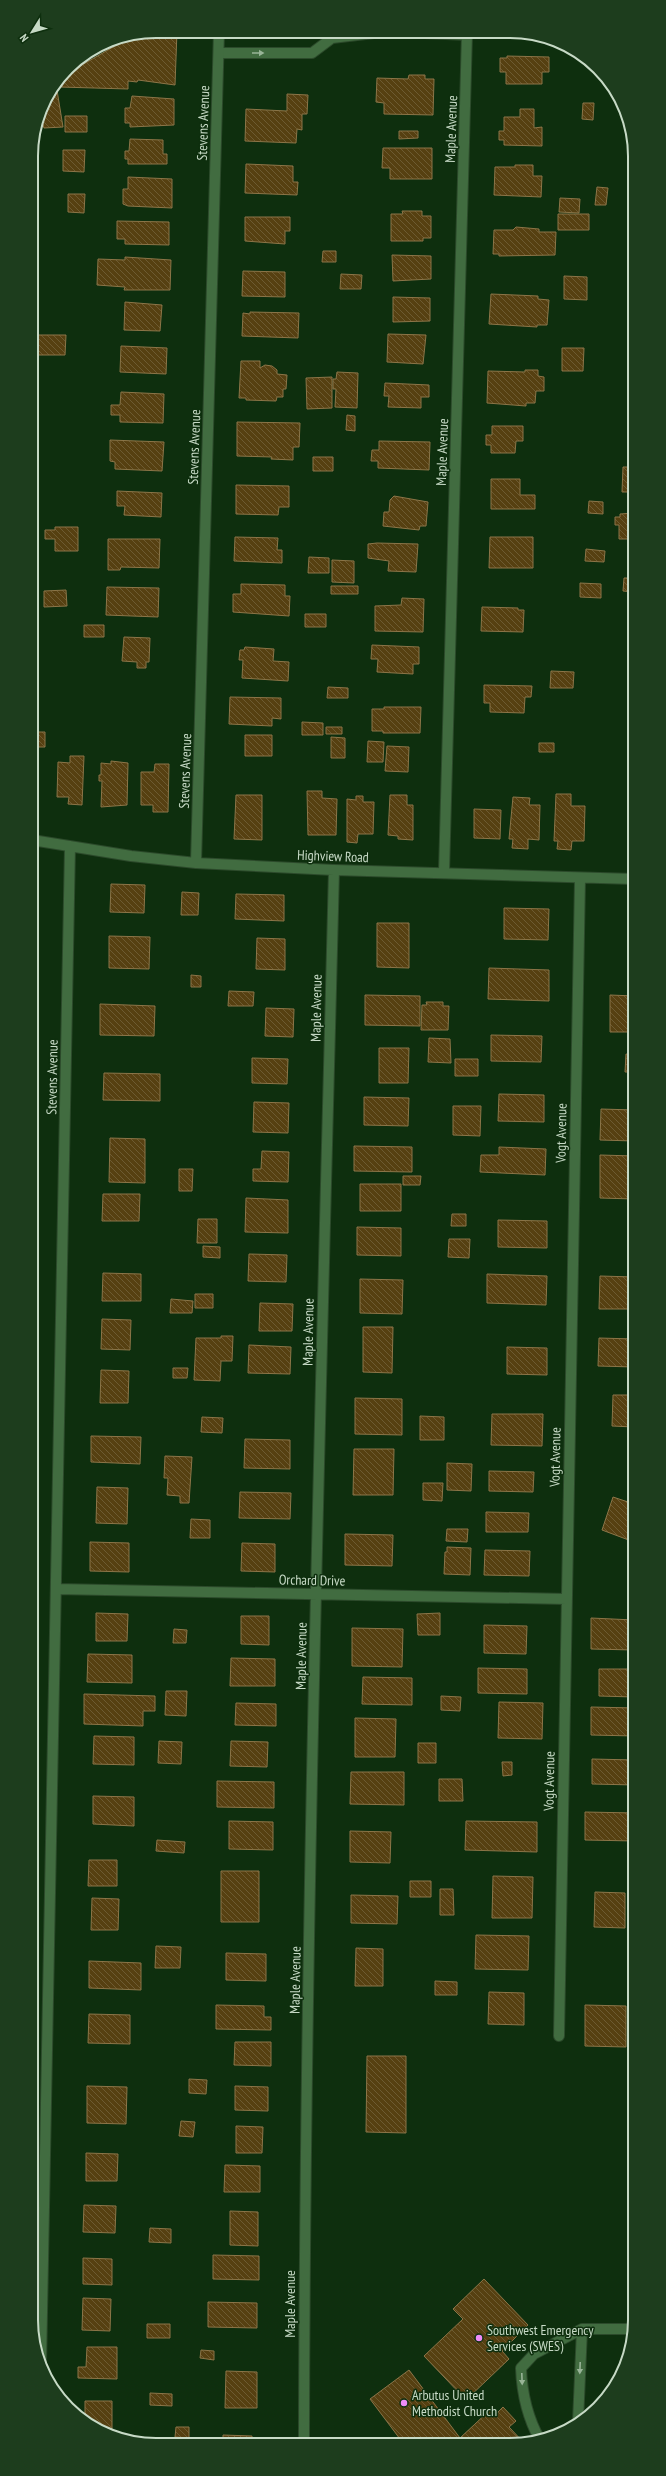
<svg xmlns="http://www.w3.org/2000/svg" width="666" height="2476" viewBox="0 0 666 2476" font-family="'PT Sans Narrow',sans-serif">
	<defs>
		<pattern id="building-back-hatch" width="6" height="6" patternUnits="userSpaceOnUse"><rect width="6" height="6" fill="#564011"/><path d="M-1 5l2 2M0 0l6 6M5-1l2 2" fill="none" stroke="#6d5b32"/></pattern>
	</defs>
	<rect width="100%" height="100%" fill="#0e2f0e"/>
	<path fill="url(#building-back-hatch)" stroke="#8c7548" d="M156 31H177L175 85 138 80 137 82 128 81V89L60 87 61 77 134 35Z
		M508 33H535L537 39 508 38Z
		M507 56 549 57V72H542V84H506V72H500V58H507Z
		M409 75H425V79H434L433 115 384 114V103L376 102 377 78 408 79Z
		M56 84 63 127 44 128 40 115 44 101Z
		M287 94 308 95 307 114H302V130L297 129 296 143 245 141 246 109 287 111Z
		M132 96 174 99V125L130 127V123H125V108H130Z
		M583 103H594L593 120 582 119Z
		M520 109H534V128L542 127V146L504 145V140H499V131H504V117H520Z
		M65 116H87V132H65Z
		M399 131H418V138L399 139Z
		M130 139 163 140V154H167V164H128V159H125V151H129Z
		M383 148H432V179H390V168H382Z
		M63 150H85L84 172 63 171Z
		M246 164 293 166V182H298L297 195 245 193Z
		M515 165H533V176H542L541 197 494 195 495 167H515Z
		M128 177 172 179V208L128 206 123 204V189H128Z
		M597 187 608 188 606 205H595Z
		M68 194H85L84 213 68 212Z
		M560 198 580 199 579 213 559 212Z
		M402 211H422V216H431V238H423V241H391V214H403Z
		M558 214H589V230H558Z
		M245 217H290V231H285V244L245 241Z
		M117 221 169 222V245L125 244V239H117Z
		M516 227 539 229V232H556L555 255 499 256V254H493L494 230H513Z
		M323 251H336V262H322Z
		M392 255 431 256V279L393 281Z
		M125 257 171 260 170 290H124L125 287 97 285 98 259 125 260Z
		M243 271 285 272V297L242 296Z
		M341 274 362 275 361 289H340Z
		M564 276 587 277V300L564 299Z
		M491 294 538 296V299L549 300 547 325H537V327L489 324Z
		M393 297 430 298V321L393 322Z
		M125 302 162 305 160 331 124 330Z
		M250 312 299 313 298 338 242 336 243 313 250 314Z
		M388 334 426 335 423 364 387 362Z
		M31 335H66L65 355H31Z
		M121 346 167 348 166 374 120 372Z
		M562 348H584L583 371H562Z
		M241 361H260V368L265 365 272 366 277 370V374L287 375 286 389H283V397H277L276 401 246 400V398H239Z
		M525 370H538V376L544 377V391H536L535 403H526V406L487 403 488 371 525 372Z
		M337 372 358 373 357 408 335 407 336 389H333V379H336Z
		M332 377V408L307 409 306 378Z
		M385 383 429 385V397H421V408L388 407 389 396H384Z
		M121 392 164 394 163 423 120 422V415H111V405H120Z
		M347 415 355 416V431L346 430Z
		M629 419H634V435H629Z
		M237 422 300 423 299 447H293V460L271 459 272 457 237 456Z
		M492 426H523V441H516L515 453H491V445H486V435H492Z
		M110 440 164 442 162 471 115 469V462L110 461Z
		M379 441 430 442 429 470 378 468V461H371L372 450H379Z
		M313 457H333V471H313Z
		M623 467H634V492H622Z
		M491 479H520V495H535V509H491Z
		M236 485 289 486V507H279L278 515 236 514Z
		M117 491 162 493 161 517 124 515 125 506H117Z
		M394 496 428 502 426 526H420L419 530 383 526 384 512H389L390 500Z
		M589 501 603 502V514L588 513Z
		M634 513V541H630V539H619V525H615V517H620V514Z
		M55 527H78V551H55V539H45V530H55Z
		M235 537 278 538 277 550H282V563L234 561Z
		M490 537H533V568H489Z
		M108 539H160L159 568 121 567 120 570H108Z
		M377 543 418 544 416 572 388 571 389 561 368 558V544Z
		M586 549 605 551 604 562 585 561Z
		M309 557 329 558V573H308Z
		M332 560 354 561V583L332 582Z
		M628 563H634V592L623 591 624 578H628Z
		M580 583 601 584V598L580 597Z
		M241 584 285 585V596H290L289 616 233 612V594H241Z
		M331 586H358V594H331Z
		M107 587 159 588 158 617 106 615Z
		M66 590 67 606 44 607V591Z
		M402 598 424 599 423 632 375 631V606L401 605Z
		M482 607 518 608V610H524L523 632 481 631Z
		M305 614H326V627H305Z
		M84 625H104V637H84Z
		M124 637 150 638 149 662H146V668H137V662L122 661Z
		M372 645 419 647V664H413V674L377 672 378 659H371Z
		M245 647 274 649 273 661 289 662 288 681 242 678 243 660H239L240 650H244Z
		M551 671 574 672 573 688H550Z
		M634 671V681H630L629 672Z
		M484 685 532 686 531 697H525L524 713 490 712V703H484Z
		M328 687 348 688V698H327Z
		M230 697 281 698V719L272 718V726L229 724Z
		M384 707H421L420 733H383V731H372V709H384Z
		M302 722 323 723V735H302Z
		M326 727H342V734H326Z
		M35 732H45V747H35Z
		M245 735H272V756H245Z
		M331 737 345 738V758H331Z
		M368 741 384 742 383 762H367Z
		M539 743H554V752H539Z
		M387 746 409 747 408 772 385 771Z
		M70 756H84L82 805 68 804 69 797H57L58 762 70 763Z
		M31 758H34L33 795H32Z
		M111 761 128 763 127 805 101 807 102 781H99V775H101V763L111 764Z
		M155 764H169L168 812H153V805H141V772H154Z
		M307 791H322V798L337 799 336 835H308Z
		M556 794H571V806H585L584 841H572L571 850 557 849 558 841H554Z
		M236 795H262V840L234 839Z
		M390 795H407V805H413V840L398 839V836L388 835Z
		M356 796H363V802H374L373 834H358L357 843 347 842V799L356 800Z
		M513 797 530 798 529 805H540L539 840 528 839V849L512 848 513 839H509Z
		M474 809 501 810 500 839 474 838Z
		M111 884 145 885 144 913 110 912Z
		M182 892 199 893 198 915H181Z
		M236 894 284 895V921L235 919Z
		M504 908 549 909 548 940 504 939Z
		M377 923H409V968L377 967Z
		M109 936 150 937 149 969 109 968Z
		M257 938 285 939V970L256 969Z
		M489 968 549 970V1001L488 999Z
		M191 975 201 976V987H191Z
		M229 991 254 992 253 1006H228Z
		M365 995 420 996V1026L365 1025Z
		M610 995 634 996V1032H610Z
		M426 1002H443V1006H449L448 1030H421L422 1005H427Z
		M100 1004 155 1006 154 1036 100 1035Z
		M266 1008 294 1009 293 1037 265 1036Z
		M491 1035 542 1036 541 1062 491 1061Z
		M429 1038 450 1039 451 1063 428 1062Z
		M379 1048H409L408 1083H379Z
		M626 1054 634 1055V1072H625Z
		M252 1058 288 1059 287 1084 252 1083Z
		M455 1059H478V1076H455Z
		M104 1073 160 1074V1101L103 1100Z
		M499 1094 544 1095V1122L498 1121Z
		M364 1097 409 1098 408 1126 364 1125Z
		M254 1102 289 1103 288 1133 253 1132Z
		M453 1106H481L480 1136 453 1135Z
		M601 1109 634 1110V1141L600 1140Z
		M110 1138 145 1139V1183L109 1182Z
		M354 1146 412 1147V1172L354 1171Z
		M499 1147 546 1149 545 1175 480 1172 481 1155H499Z
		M262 1151 289 1152 288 1182 253 1181V1169H261Z
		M600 1155 634 1156V1199L600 1198Z
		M179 1169H193L192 1191H179Z
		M403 1176H421L420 1185H403Z
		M360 1184H401V1211H360Z
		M103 1194H140L139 1221H102Z
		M246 1198 288 1200V1233L245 1232Z
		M452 1214H466V1226H451Z
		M198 1219H217V1243H197Z
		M498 1220 547 1221V1248L498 1247Z
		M357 1227 401 1228V1256L357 1255Z
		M449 1239H470L469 1258 448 1257Z
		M203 1246 220 1247V1258L203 1257Z
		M249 1254 287 1255 286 1282 248 1281Z
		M103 1273 141 1274V1301H102Z
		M487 1274 547 1276 546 1305 487 1303Z
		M600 1276 634 1277V1309H599Z
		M360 1279 403 1280 402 1314 360 1313Z
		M195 1294H213V1308H195Z
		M171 1299 193 1301 192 1313H170Z
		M260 1303 293 1304 292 1331H259Z
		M102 1319 131 1320 130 1350 101 1349Z
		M363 1327H393L392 1373 363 1372Z
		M221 1336H233L232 1361H221L220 1381 194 1380 196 1338H221Z
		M599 1338 634 1339V1367L598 1366Z
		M249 1345 291 1347 290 1374 248 1373Z
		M507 1347 547 1348V1375L507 1374Z
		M173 1368H188L187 1378H173Z
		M101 1370 129 1371 128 1403H100Z
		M613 1395H634V1427L612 1426Z
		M355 1398 402 1399V1435L355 1434Z
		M492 1414H543L542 1446 491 1445Z
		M420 1416 444 1417V1440H420Z
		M202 1417 223 1418 222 1433 201 1432Z
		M91 1436 141 1437 140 1464 91 1462Z
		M245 1439 290 1440V1469L244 1468Z
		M354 1449H394L393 1495H353Z
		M165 1456 192 1457 189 1503H180V1496L167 1495 168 1478H164Z
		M447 1463 472 1464 471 1491 447 1490Z
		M489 1471 534 1472 533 1492 489 1491Z
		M423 1483H443L442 1501 423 1500Z
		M97 1487 128 1488 127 1524 96 1523Z
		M240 1492 291 1493 290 1519 239 1518Z
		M613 1497 634 1504V1542L602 1530Z
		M486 1512 529 1513 528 1532H486Z
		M191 1519 210 1520V1538H190Z
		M447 1529H468L467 1542 446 1541Z
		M345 1534 393 1535 392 1566 345 1565Z
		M90 1542 129 1543V1572L90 1571Z
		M242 1543 275 1544V1572L241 1571Z
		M447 1547 471 1548 470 1575 444 1574 445 1552H447Z
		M485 1550 530 1551 529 1576 484 1575Z
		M96 1613 128 1614 127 1641H96Z
		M440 1613V1635H418L417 1614Z
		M241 1616H269V1645L241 1644Z
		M591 1618 634 1620V1650L591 1649Z
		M484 1625 527 1626 526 1654 484 1653Z
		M352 1628 403 1629 402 1667 352 1666Z
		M174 1629 187 1630 186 1643H173Z
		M88 1654 132 1655V1683L87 1682Z
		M231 1658 275 1659V1686H230Z
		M478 1668 527 1669V1694L478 1693Z
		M599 1669H634V1697L599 1696Z
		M363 1677 412 1678V1705L362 1704Z
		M166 1691H187L186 1716 165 1715Z
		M84 1694 155 1696V1711H143V1726L84 1724Z
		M441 1696 461 1697 460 1711 441 1710Z
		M499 1702 543 1703 542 1739 498 1738Z
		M236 1703 276 1704V1726L235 1725Z
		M591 1707 635 1708V1736L591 1735Z
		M355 1718 396 1719 395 1757H355Z
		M94 1736 134 1737V1765L93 1764Z
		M159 1741 182 1742 181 1764 158 1763Z
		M231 1741 268 1742 267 1767 230 1766Z
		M418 1743H436V1763H418Z
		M592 1759 635 1760V1785L592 1784Z
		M502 1762H512V1775L503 1776Z
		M351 1772H404V1805L350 1804Z
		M439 1779H462L463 1801H439Z
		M217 1781 274 1782V1808L217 1807Z
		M93 1796 134 1797V1826L93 1824Z
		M585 1812 635 1813V1841L585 1840Z
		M229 1821 273 1822V1850L229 1849Z
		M466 1821 537 1822V1852L465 1850Z
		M350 1831 391 1832 390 1863 350 1862Z
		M157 1840 185 1842 184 1853 156 1851Z
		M89 1860H117V1886H88Z
		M221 1871H259V1922H221Z
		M493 1876 533 1877 532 1918H492Z
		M410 1881H431V1897H410Z
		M440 1889H453L454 1915H440Z
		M595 1892 625 1893V1928L594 1927Z
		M351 1895 398 1896 397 1924 351 1923Z
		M92 1898 119 1899 118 1930H91Z
		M476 1935 529 1936 528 1970 475 1969Z
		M156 1946 181 1947 180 1968H155Z
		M356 1948 383 1949V1986H355Z
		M226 1953 266 1954V1981L226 1980Z
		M89 1961 141 1963V1990L89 1988Z
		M435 1981 457 1982V1995H435Z
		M489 1992 524 1993V2025L488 2024Z
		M216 2005 264 2006V2017H271V2030L216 2029Z
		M585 2005 626 2006V2047L585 2046Z
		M89 2014 130 2015V2044L88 2043Z
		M235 2042H271V2066L234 2065Z
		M367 2056H406V2133L366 2132Z
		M189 2079 207 2080 206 2094 189 2093Z
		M87 2086 127 2087 126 2124 87 2123Z
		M235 2086 268 2087V2111L235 2110Z
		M181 2121 195 2122 193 2137 179 2136Z
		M236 2126 263 2127 262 2153H236Z
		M86 2153 118 2154 117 2181H86Z
		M225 2165 260 2166V2192H224Z
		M84 2205 116 2206 115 2233 83 2232Z
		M230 2211 258 2212V2246L230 2245Z
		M150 2228 171 2229V2243L149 2242Z
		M213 2255 259 2256V2280L213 2279Z
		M83 2258 112 2259V2285L83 2284Z
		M484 2279 528 2325 502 2351 509 2359 466 2400 424 2356 463 2319 453 2309Z
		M83 2298 111 2299 110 2331 82 2330Z
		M208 2302 257 2303V2328L208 2327Z
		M147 2324H170V2338H147Z
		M87 2347H117V2379L78 2378V2367H86Z
		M201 2350 214 2351V2360L200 2358Z
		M409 2370 460 2438 490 2410 495 2415 503 2407 516 2421 509 2427 525 2444 403 2443 370 2399Z
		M226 2371 257 2372V2408H225Z
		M150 2393 172 2394V2406L150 2405Z
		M85 2401H112V2435L94 2428 85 2421Z
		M176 2427H189V2438L175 2437Z
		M223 2435 252 2436V2443H223Z"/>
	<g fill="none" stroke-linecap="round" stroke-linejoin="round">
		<defs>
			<path id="service" d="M424 33 467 35
				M219 53H312L332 38 374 33H408
				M578 2422 582 2329
				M540 2440C527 2417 522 2394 521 2368L534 2354 582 2329H630L634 2332"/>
			<path id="minor" d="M32 840 131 856 196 863 334 870 634 879
				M196 863 219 31
				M444 873 467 33
				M56 1589 567 1599
				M559 2036 580 879
				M41 2365 70 846
				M304 2443C305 1919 321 1394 334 870"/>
		</defs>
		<use href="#service" stroke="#2c4a2b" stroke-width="12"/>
		<use href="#minor" stroke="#2c4a2b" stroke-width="12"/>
		<use href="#service" stroke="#416c40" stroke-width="10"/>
		<use href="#minor" stroke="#416c40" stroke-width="10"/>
	</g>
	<defs><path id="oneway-solid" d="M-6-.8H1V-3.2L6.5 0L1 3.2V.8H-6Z"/></defs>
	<g fill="#98b497">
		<use href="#oneway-solid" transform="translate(258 53)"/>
		<use href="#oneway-solid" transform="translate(580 2368) rotate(92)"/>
		<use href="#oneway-solid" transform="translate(522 2379) rotate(88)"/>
	</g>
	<g fill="#ee8cf8" stroke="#0e2f0e" stroke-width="1.5">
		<circle cx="479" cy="2338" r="4"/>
		<circle cx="404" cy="2403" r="4"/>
	</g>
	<g text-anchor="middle" stroke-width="3" stroke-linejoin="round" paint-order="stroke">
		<g font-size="14" fill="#c7dac6" stroke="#0e2f0e">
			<text transform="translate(203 123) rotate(-88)" y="5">Stevens Avenue</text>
			<text transform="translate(451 129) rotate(-88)" y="5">Maple Avenue</text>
			<text transform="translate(194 447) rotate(-88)" y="5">Stevens Avenue</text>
			<text transform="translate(442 452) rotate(-88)" y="5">Maple Avenue</text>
			<text transform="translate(185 771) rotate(-88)" y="5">Stevens Avenue</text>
			<text transform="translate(333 856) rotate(2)" y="5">Highview Road</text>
			<text transform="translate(316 1008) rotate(-89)" y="5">Maple Avenue</text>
			<text transform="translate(52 1077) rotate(-89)" y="5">Stevens Avenue</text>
			<text transform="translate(561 1133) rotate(-89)" y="5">Vogt Avenue</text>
			<text transform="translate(308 1332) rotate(-89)" y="5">Maple Avenue</text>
			<text transform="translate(555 1457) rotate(-89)" y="5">Vogt Avenue</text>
			<text transform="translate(312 1580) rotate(1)" y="5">Orchard Drive</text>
			<text transform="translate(301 1656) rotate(-89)" y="5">Maple Avenue</text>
			<text transform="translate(549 1781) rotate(-89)" y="5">Vogt Avenue</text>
			<text transform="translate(295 1980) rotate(-89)" y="5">Maple Avenue</text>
			<text transform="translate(290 2304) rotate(-90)" y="5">Maple Avenue</text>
		</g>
		<g font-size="14" fill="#c7dac6" stroke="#0e2f0e" text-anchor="start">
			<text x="487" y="2335">Southwest Emergency<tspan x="487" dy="16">Services (SWES)</tspan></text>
			<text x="412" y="2400">Arbutus United<tspan x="412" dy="16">Methodist Church</tspan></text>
		</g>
	</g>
	<path d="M0 0H666V2476H0ZM156 38H510A118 118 0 0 1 628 156V2320A118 118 0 0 1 510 2438H156A118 118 0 0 1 38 2320V156A118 118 0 0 1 156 38Z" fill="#1d3d1d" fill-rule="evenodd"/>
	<path fill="none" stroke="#c7dac6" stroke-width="2" d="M156 38H510A118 118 0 0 1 628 156V2320A118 118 0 0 1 510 2438H156A118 118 0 0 1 38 2320V156A118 118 0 0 1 156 38Z"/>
	<g transform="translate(32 32) rotate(233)" stroke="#0e2f0e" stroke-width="3" paint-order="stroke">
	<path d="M0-3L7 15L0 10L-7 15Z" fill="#c7dac6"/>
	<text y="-6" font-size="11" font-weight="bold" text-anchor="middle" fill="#c7dac6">N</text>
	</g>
</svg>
